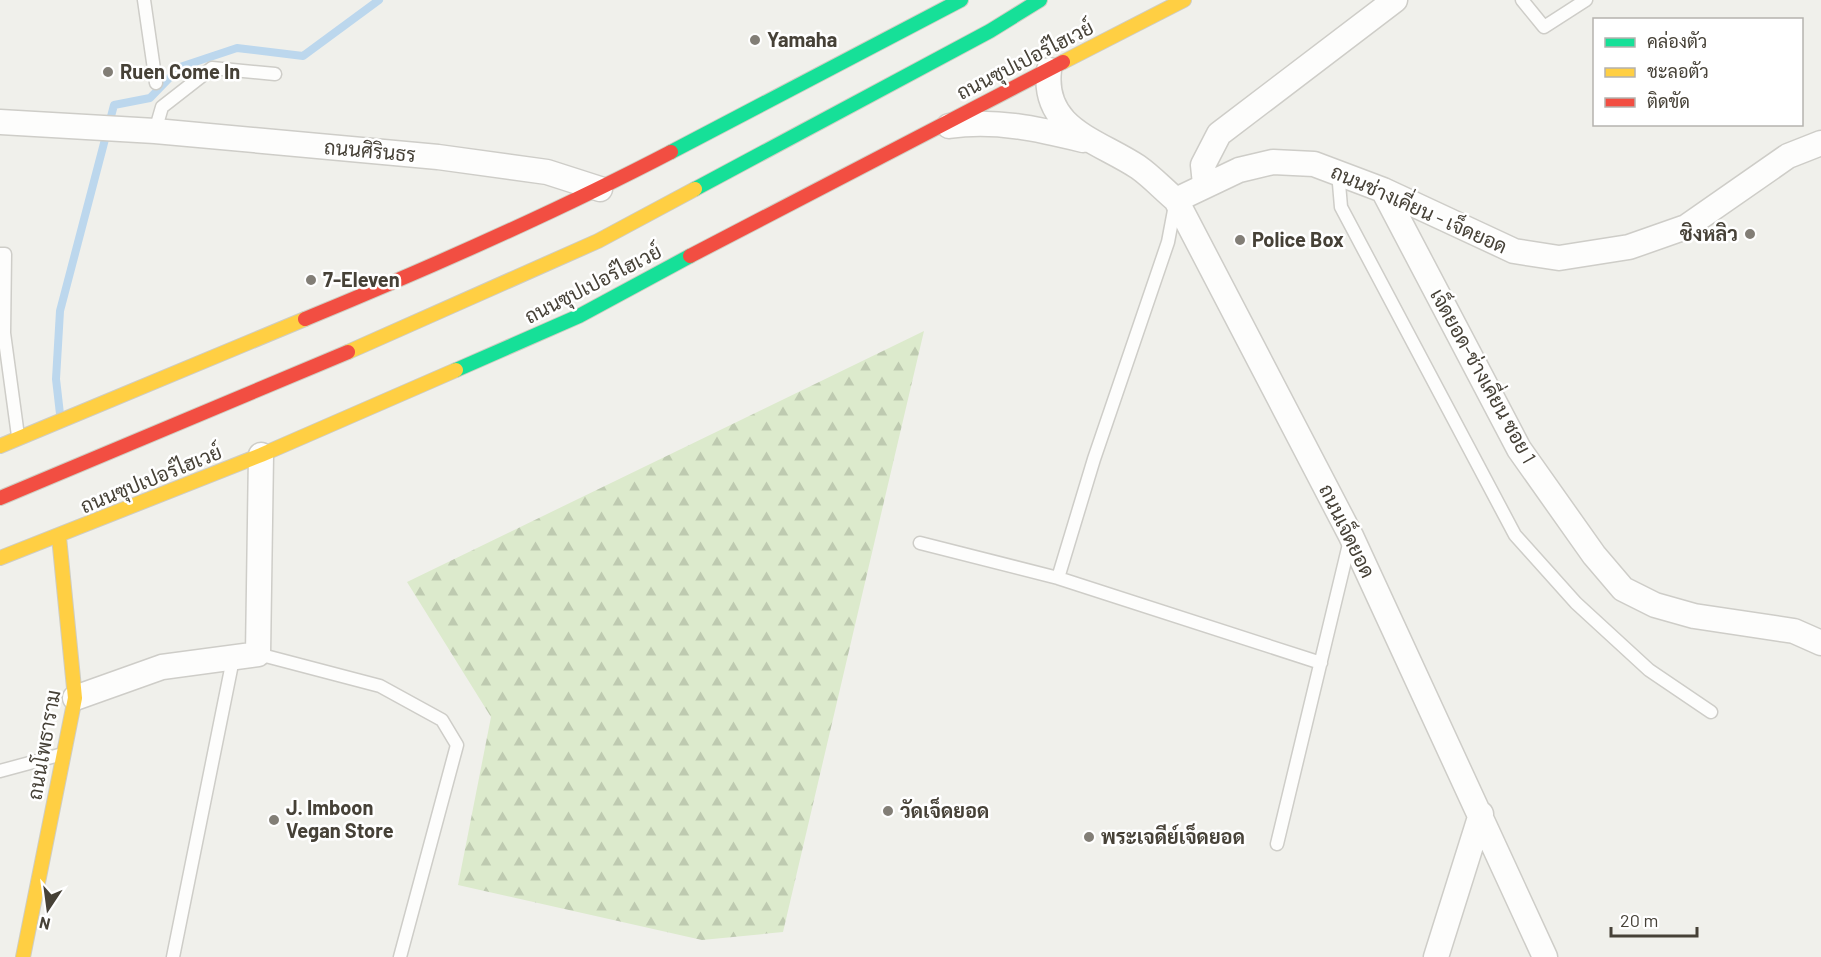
<svg xmlns="http://www.w3.org/2000/svg" width="1821" height="957" viewBox="0 0 1821 957" font-family="Barlow,Sarabun,sans-serif">
	<defs>
		<pattern id="forest-firs" width="22" height="20" patternUnits="userSpaceOnUse" patternTransform="scale(1.5)"><rect width="22" height="20" fill="#dceacc"/><path d="M5 1l3.5 6h-7zM16 11l3.5 6h-7z" fill="#becab0"/></pattern>
	</defs>
	<rect width="100%" height="100%" fill="#f0f0eb"/>
	<path fill="url(#forest-firs)" d="M924 331 783 932 702 940 458 885 491 717 407 582Z"/>
	<g fill="none" stroke-linecap="round" stroke-linejoin="round">
		<path stroke="#bcd7ed" stroke-width="8" d="M60 414 56 379 60 311 114 105 150 98 180 67 237 48 303 56 379 0"/>
		<defs>
			<path id="lane" d="M144 0 156 83
				M1522 0 1544 27 1586 0
				M155 131 162 107 212 68 275 74
				M1338 172 1341 207 1515 535 1576 603 1649 670 1711 712
				M0 254H5L4 333 18 436
				M920 543 1058 578 1321 663
				M1058 578 1094 459 1168 242 1175 205
				M258 654 380 686 442 720 457 745 400 957
				M0 771 59 755
				M1277 844 1350 540
				M173 957 233 659"/>
			<path id="street" d="M1049 70C1042 129 1097 140 1138 167 1151 176 1163 189 1176 200L1351 536 1545 957
				M0 122 155 131 438 157 547 172 600 189
				M949 126C995 119 1038 129 1083 140
				M1205 184 1203 165 1219 134 1395 0
				M1383 190 1519 449 1594 555 1623 589 1655 605 1694 616 1794 631 1821 643
				M1176 200 1239 170 1273 162 1314 164 1383 190 1514 251 1559 258 1629 247 1686 227 1788 156 1821 143
				M75 698 162 667 258 654 261 455
				M1436 957 1481 814"/>
			<path id="fast" d="M671 152 961 0
				M695 189 990 31 1040 0
				M456 370 579 316 690 256"/>
			<path id="slow" d="M1063 62 1184 0
				M348 352 598 241 695 189
				M0 446 305 319
				M0 558 261 455 456 370
				M23 957 75 698 59 537"/>
			<path id="jam" d="M690 256 1063 62
				M305 319C429 268 552 214 671 152
				M0 498 348 352"/>
		</defs>
		<use href="#lane" stroke="#cecdc8" stroke-width="15"/>
		<use href="#street" stroke="#cecdc8" stroke-width="27"/>
		<use href="#fast" stroke="#cfcdc2" stroke-width="16"/>
		<use href="#slow" stroke="#cfcdc2" stroke-width="16"/>
		<use href="#jam" stroke="#cfcdc2" stroke-width="16"/>
		<use href="#lane" stroke="#fdfdfc" stroke-width="12"/>
		<use href="#street" stroke="#fdfdfc" stroke-width="24"/>
		<use href="#fast" stroke="#16e098" stroke-width="14"/>
		<use href="#slow" stroke="#ffcf43" stroke-width="14"/>
		<use href="#jam" stroke="#f24e42" stroke-width="14"/>
	</g>
	<g fill="#827e76" stroke="#fff" stroke-width="2">
		<circle cx="755" cy="40" r="6"/>
		<circle cx="108" cy="72" r="6"/>
		<circle cx="1750" cy="234" r="6"/>
		<circle cx="1240" cy="240" r="6"/>
		<circle cx="311" cy="280" r="6"/>
		<circle cx="888" cy="811" r="6"/>
		<circle cx="274" cy="820" r="6"/>
		<circle cx="1089" cy="837" r="6"/>
	</g>
	<g text-anchor="middle" stroke-width="5" stroke-linejoin="round" paint-order="stroke">
		<g font-size="20" font-weight="bold" fill="#464137" stroke="#fff" text-anchor="start">
			<text x="767" y="47">Yamaha</text>
			<text x="120" y="79">Ruen Come In</text>
			<text x="1738" y="241" text-anchor="end">ชิงหลิว</text>
			<text x="1252" y="247">Police Box</text>
			<text x="323" y="287">7-Eleven</text>
			<text x="286" y="815">J. Imboon<tspan x="286" dy="23">Vegan Store</tspan></text>
			<text x="900" y="818">วัดเจ็ดยอด</text>
			<text x="1101" y="844">พระเจดีย์เจ็ดยอด</text>
		</g>
		<g font-size="20" fill="#464137" stroke="#fff">
			<text transform="translate(1025 60) rotate(-27)" y="7">ถนนซุปเปอร์ไฮเวย์</text>
			<text transform="translate(370 151) rotate(5)" y="7">ถนนศิรินธร</text>
			<text transform="translate(1419 209) rotate(24)" y="7">ถนนช่างเคี่ยน - เจ็ดยอด</text>
			<text transform="translate(593 284) rotate(-27)" y="7">ถนนซุปเปอร์ไฮเวย์</text>
			<text transform="translate(1483 376) rotate(61)" y="7">เจ็ดยอด-ช่างเคี่ยน ซอย 1</text>
			<text transform="translate(151 479) rotate(-22)" y="7">ถนนซุปเปอร์ไฮเวย์</text>
			<text transform="translate(1347 531) rotate(64)" y="7">ถนนเจ็ดยอด</text>
			<text transform="translate(44 745) rotate(-80)" y="7">ถนนโพธาราม</text>
		</g>
	</g>
	<rect x="1593" y="18" width="210" height="108" fill="#ffffff" stroke="#b5b3af" stroke-width="1.5"/>
	<rect x="1605" y="38" width="30" height="9" fill="#16e098" stroke="#b5b3af" stroke-width="1.5"/>
	<text x="1647" y="48" font-size="18" fill="#464137">คล่องตัว</text>
	<rect x="1605" y="68" width="30" height="9" fill="#ffcf43" stroke="#b5b3af" stroke-width="1.5"/>
	<text x="1647" y="78" font-size="18" fill="#464137">ชะลอตัว</text>
	<rect x="1605" y="98" width="30" height="9" fill="#f24e42" stroke="#b5b3af" stroke-width="1.5"/>
	<text x="1647" y="108" font-size="18" fill="#464137">ติดขัด</text>
	<g transform="translate(48 909) rotate(193)" stroke="#ffffff" stroke-width="4.5" paint-order="stroke">
	<path d="M0-4.5L10 22L0 15L-10 22Z" fill="#464137"/>
	<text y="-9" font-size="16" font-weight="bold" text-anchor="middle" fill="#464137">N</text>
	</g>
	<path d="M1611 927v9h86v-9" fill="none" stroke="#464137" stroke-width="3"/>
	<text x="1620" y="927" font-size="18" fill="#464137" stroke="#ffffff" stroke-width="4.5" paint-order="stroke">20 m</text>
</svg>
